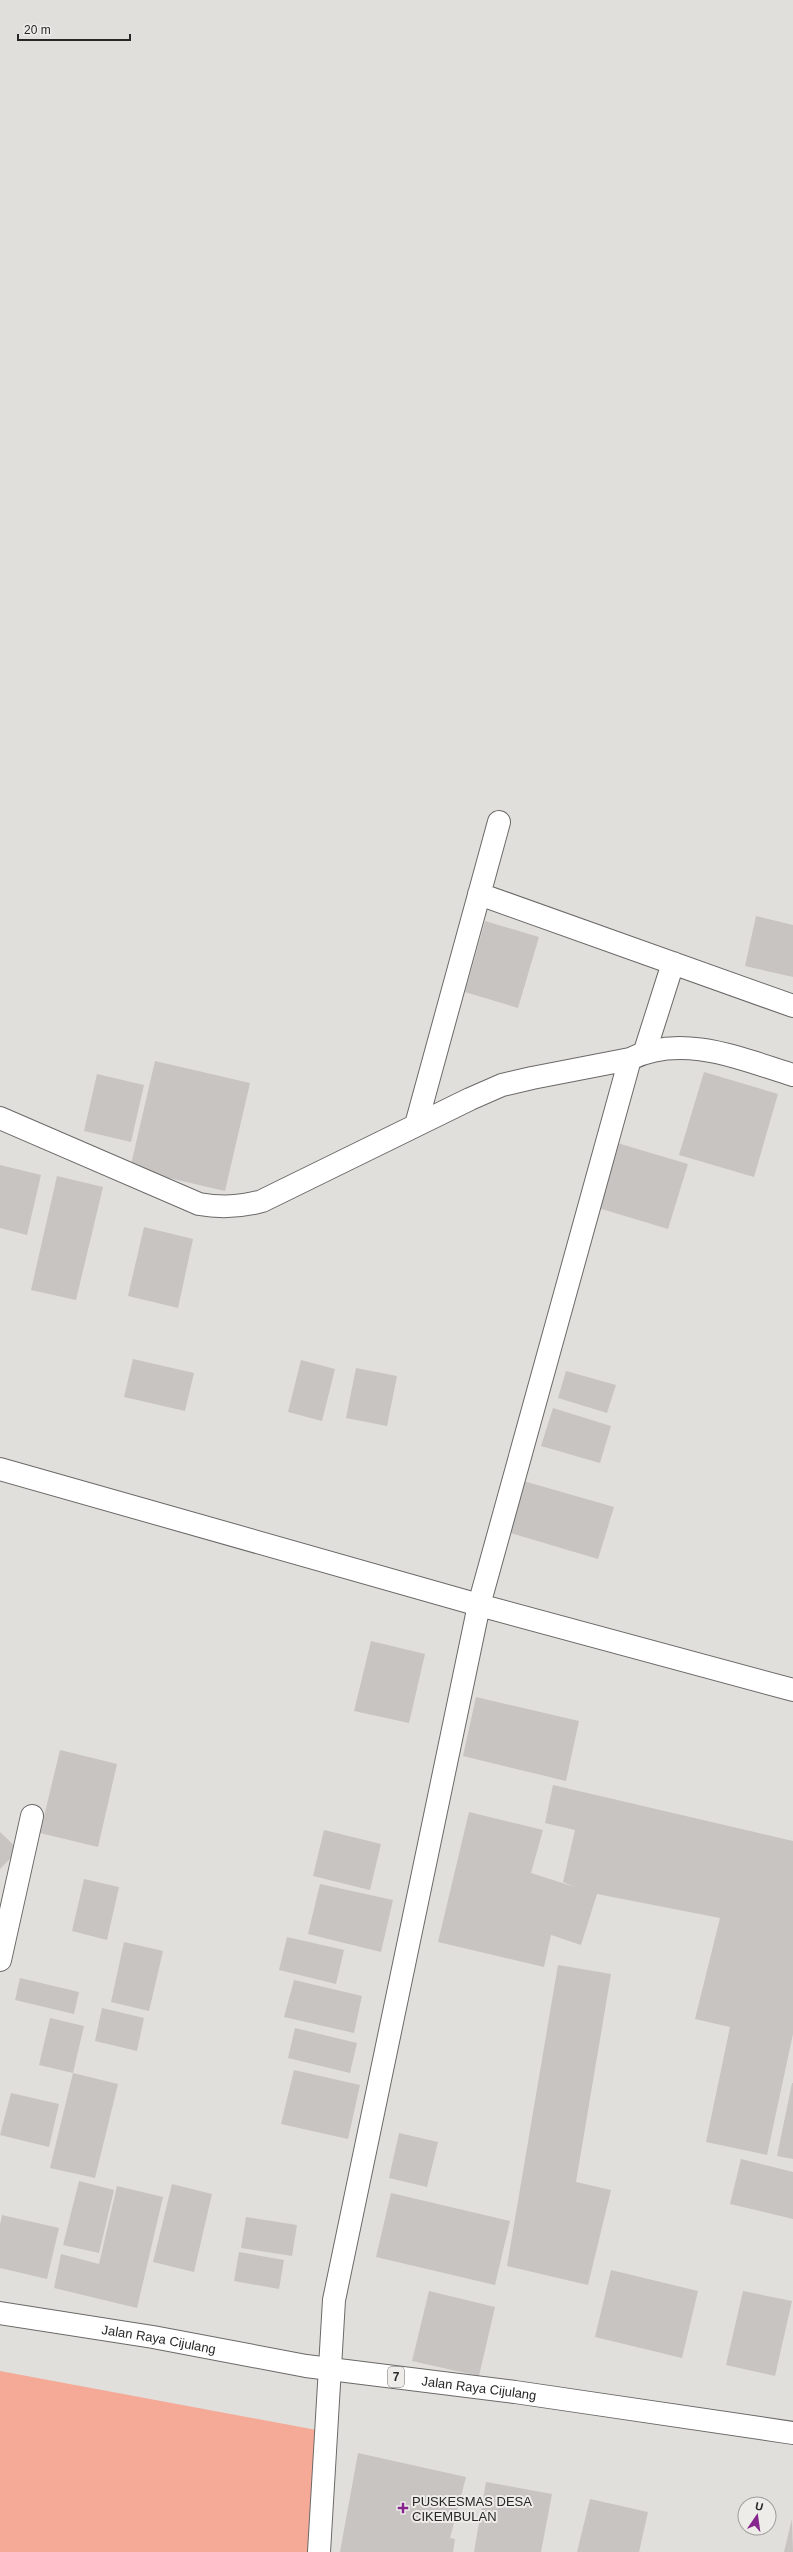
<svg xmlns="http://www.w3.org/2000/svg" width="793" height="2552" viewBox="0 0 793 2552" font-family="Helvetica,sans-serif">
	<rect width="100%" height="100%" fill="#e1dfdc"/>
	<path fill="#f5aa97" d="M0 2371 338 2434 316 2552H0Z"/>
	<path fill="#c7c4c2" d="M756 916 793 925V977L745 966Z
		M485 921 539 937 518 1008 465 992Z
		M155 1061 250 1083 225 1191 130 1169Z
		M704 1072 778 1094 754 1177 679 1155Z
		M97 1074 144 1085 131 1142 84 1131Z
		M614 1142 688 1164 668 1229 595 1207Z
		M0 1165 41 1175 27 1235 0 1228Z
		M57 1176 103 1187 76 1300 31 1290Z
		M144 1227 193 1239 178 1308 128 1296Z
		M133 1359 194 1373 185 1411 124 1397Z
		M301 1360 335 1369 322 1421 288 1412Z
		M356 1368 397 1376 387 1426 346 1418Z
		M566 1371 616 1385 607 1413 558 1398Z
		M553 1408 611 1426 600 1463 541 1446Z
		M520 1480 614 1507 598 1559 504 1531Z
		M371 1641 425 1654 409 1723 354 1711Z
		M476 1697 579 1721 566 1781 463 1756Z
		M60 1750 117 1764 98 1847 40 1833Z
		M553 1785 793 1841V2034L767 2155 706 2142 730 2027 695 2019 720 1918 597 1894 581 1945 551 1935 544 1967 438 1942 469 1812 543 1830 531 1873 575 1887 563 1882 575 1830 545 1823Z
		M324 1830 381 1844 370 1890 313 1876Z
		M0 1832 19 1850 0 1869Z
		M84 1879 119 1887 107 1940 72 1931Z
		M320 1884 393 1900 381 1952 308 1934Z
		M287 1937 344 1950 336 1984 279 1970Z
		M124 1942 163 1951 149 2011 111 2002Z
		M558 1965 611 1974 576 2182 611 2190 588 2285 507 2266Z
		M20 1978 79 1992 74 2014 15 2000Z
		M294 1980 362 1996 354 2033 284 2017Z
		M102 2008 144 2018 137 2051 95 2041Z
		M50 2018 84 2026 73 2073 39 2065Z
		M295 2028 357 2043 350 2073 288 2058Z
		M294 2070 360 2085 348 2139 281 2124Z
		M73 2073 118 2084 95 2178 50 2168Z
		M792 2083H793V2159L777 2156Z
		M11 2093 59 2104 49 2147 0 2135Z
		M399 2133 438 2142 427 2187 389 2178Z
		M741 2159 793 2172V2219L730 2204Z
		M79 2181 114 2190 99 2253 63 2245Z
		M172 2184 212 2194 194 2272 153 2262Z
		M117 2186 163 2197 137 2308 54 2288 61 2254 99 2264Z
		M391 2193 510 2221 495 2285 376 2257Z
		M2 2215 59 2228 47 2279 0 2268V2225Z
		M246 2217 297 2225 292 2256 241 2248Z
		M239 2252 284 2260 279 2289 234 2281Z
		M611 2270 698 2291 682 2358 595 2337Z
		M429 2291 495 2307 479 2376 412 2361Z
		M743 2291 792 2301 775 2376 726 2365Z
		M358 2453 466 2477 450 2538 455 2539 453 2552H340Z
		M486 2482 552 2494 541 2552H474Z
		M590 2499 648 2512 639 2552H577Z
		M792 2519 793 2552H784Z"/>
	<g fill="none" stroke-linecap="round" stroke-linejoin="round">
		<defs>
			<path id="minor" d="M479 894 793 1006
				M645 1051 673 963
				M0 1118 199 1204C222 1208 240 1207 262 1201L470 1099 502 1085 532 1078 630 1059
				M416 1125 499 822
				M0 1469 479 1605 630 1059C682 1033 741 1059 793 1075
				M0 1960 32 1816
				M319 2552 334 2300 479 1605 793 1690"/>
			<g id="trunk">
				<path id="s1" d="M0 2313 153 2337 306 2366 515 2392 793 2433"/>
			</g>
		</defs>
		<use href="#minor" stroke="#6b6967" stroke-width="24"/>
		<use href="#trunk" stroke="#6b6967" stroke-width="24"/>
		<use href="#minor" stroke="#fff" stroke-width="22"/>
		<use href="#trunk" stroke="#fff" stroke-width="22"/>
	</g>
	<path fill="#87258e" stroke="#eeece9" stroke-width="1.5" d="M401 2502h4v4h4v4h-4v4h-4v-4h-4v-4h4z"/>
	<g text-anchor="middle" stroke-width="4" stroke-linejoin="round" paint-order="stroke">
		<rect fill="#eeece9" stroke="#636260" stroke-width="1" x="388" y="2367" width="16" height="20" rx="3"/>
		<g font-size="12" font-weight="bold" fill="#282726">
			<text x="396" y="2381">7</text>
		</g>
		<g font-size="13" fill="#282726" stroke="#eeece9">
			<text dy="5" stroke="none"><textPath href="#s1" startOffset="161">Jalan Raya Cijulang</textPath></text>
			<text dy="5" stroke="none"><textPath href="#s1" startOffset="485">Jalan Raya Cijulang</textPath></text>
		</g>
		<g font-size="13" fill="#282726" stroke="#eeece9" text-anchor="start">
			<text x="412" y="2506">PUSKESMAS DESA<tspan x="412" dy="15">CIKEMBULAN</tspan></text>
		</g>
	</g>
	<g transform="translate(757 2516) rotate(13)"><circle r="19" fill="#eeece9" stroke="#9f9d9b"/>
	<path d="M0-3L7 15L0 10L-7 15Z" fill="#87258e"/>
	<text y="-6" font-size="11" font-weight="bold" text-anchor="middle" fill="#282726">U</text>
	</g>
	<path d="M18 34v6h112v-6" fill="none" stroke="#282726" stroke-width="2"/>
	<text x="24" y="34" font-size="12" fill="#282726" stroke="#eeece9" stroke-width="3" paint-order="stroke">20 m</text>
</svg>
